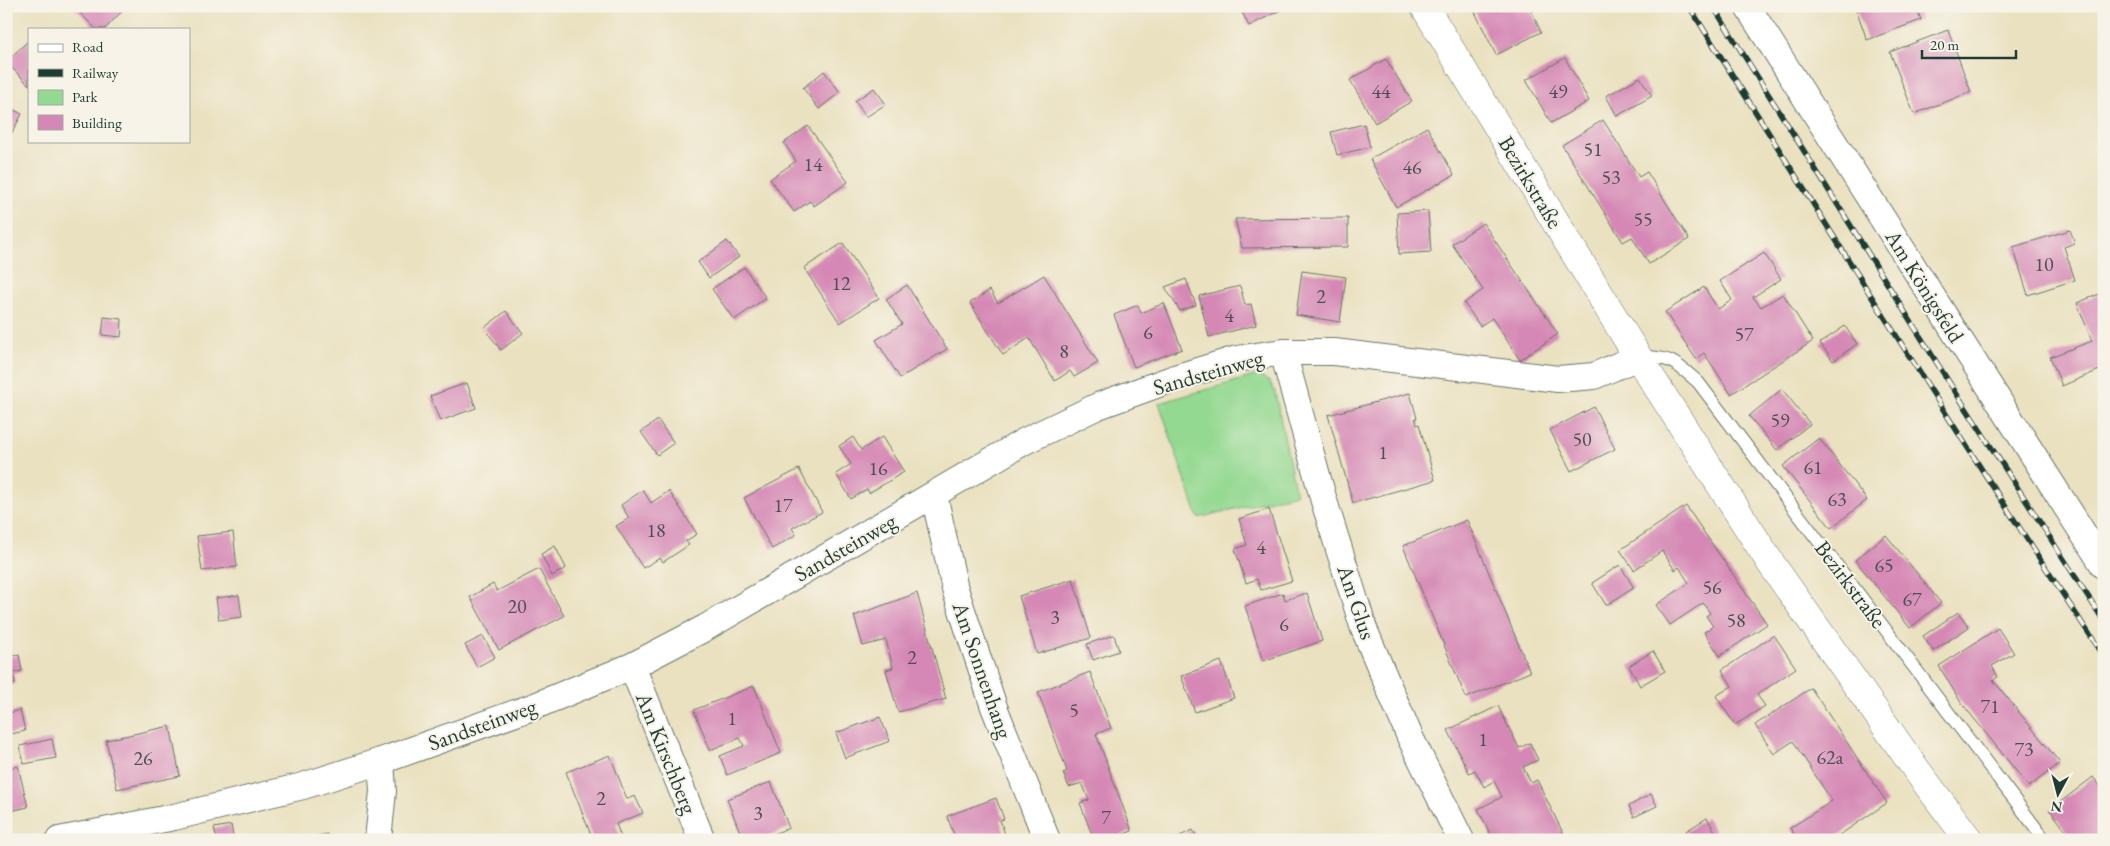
<svg xmlns="http://www.w3.org/2000/svg" width="2110" height="846" viewBox="0 0 2110 846" font-family="'EB Garamond',serif">
	<rect width="100%" height="100%" fill="#f7f3e8"/>
	<filter id="ink" filterUnits="userSpaceOnUse"><feTurbulence type="fractalNoise" baseFrequency=".02" numOctaves="2"/><feDisplacementMap in="SourceGraphic" scale="10" xChannelSelector="R" yChannelSelector="G"/><feConvolveMatrix kernelMatrix="1 2 1 2 8 2 1 2 1" color-interpolation-filters="sRGB"/></filter>
	<filter id="wash" filterUnits="userSpaceOnUse"><feTurbulence type="fractalNoise" baseFrequency=".0096" numOctaves="4" result="noise"/><feDisplacementMap in="SourceGraphic" scale="20" xChannelSelector="R" yChannelSelector="G"/><feGaussianBlur stdDeviation="1.12" result="paint"/><feColorMatrix in="noise" values="0 0 0 0 0 0 0 0 0 0 0 0 0 0 0 0 0 1.4 0 .05"/><feComposite in="paint" operator="in"/></filter>
	<g filter="url(#wash)">
		<rect width="100%" height="100%" fill="#eae1c0"/>
		<path fill="#94d992" stroke="#5a8b63" d="M1258 375 1270 382 1275 392 1296 494 1198 518 1159 403Z"/>
		<g id="blocks">
			<path fill="#d588b5" d="M73 6H127L105 29H96Z
				M1239 6H1288L1249 26Z
				M1472 6H1533L1530 8 1541 32 1496 55Z
				M1855 6H1916L1921 20 1867 40Z
				M1948 30 1971 92 1914 114 1890 52Z
				M29 40V85L6 62Z
				M1565 58 1589 101 1551 123 1526 80Z
				M1386 59 1412 101 1375 123 1350 80Z
				M824 71 840 92 819 109 803 88Z
				M1640 77 1652 96 1617 116 1606 96Z
				M874 88 886 104 866 117 855 101Z
				M6 106 22 114 8 140 6 139Z
				M1603 120 1639 177 1647 172 1689 239 1649 264 1632 237 1623 242 1562 145Z
				M1364 124 1370 147 1337 155 1331 132Z
				M808 126 848 182 814 206 810 201 794 212 770 179 796 161 784 143Z
				M1427 127 1454 175 1396 207 1370 159Z
				M1428 211 1431 252 1399 254 1397 213Z
				M1348 218V247L1242 248 1235 219Z
				M1483 223 1558 334 1520 360 1492 318 1480 326 1464 303 1483 290 1452 244Z
				M2070 230 2075 243 2064 247 2075 280 2028 295 2013 247Z
				M727 241 739 257 709 278 698 262Z
				M843 243 879 298 840 323 804 268Z
				M1764 253 1781 279 1753 297 1761 307 1783 294 1813 341 1731 394 1704 353 1696 359 1665 312 1704 287 1718 309 1732 300 1720 281Z
				M744 267 766 298 734 320 712 289Z
				M1302 271 1346 277 1340 322 1296 315Z
				M1044 275 1098 363 1074 377 1070 371 1055 381 1029 338 1003 355 970 303 990 290 998 303Z
				M1186 279 1196 305 1180 311 1165 287Z
				M907 285 947 349 900 378 876 340 902 324 886 299Z
				M1240 286 1245 305 1251 304 1256 325 1209 337 1199 296Z
				M2104 292V368L2062 386 2050 357 2092 341 2077 303Z
				M1164 303 1182 349 1134 367 1114 315 1138 305 1141 313Z
				M506 311 523 333 501 350 484 328Z
				M104 317 122 319 121 337 102 335Z
				M1845 326 1857 344 1833 361 1820 343Z
				M467 383 476 408 440 421 430 396Z
				M1782 389 1810 424 1777 450 1749 416Z
				M1410 393 1417 418H1415L1417 425 1419 424 1435 480 1353 503 1328 415Z
				M1594 407 1615 449 1571 471 1550 430Z
				M658 420 674 443 657 455 641 432Z
				M853 437 861 450 882 437 904 472 869 493 867 489 851 499 836 474 851 464 839 446Z
				M1819 438 1867 500 1831 528 1783 466Z
				M799 469 822 512 792 528 796 535 772 549 744 498Z
				M643 490 651 503 669 491 697 534 686 541 689 545 663 562 660 558 643 568 616 526 629 518 621 505Z
				M1686 506 1767 624 1720 656 1704 632 1713 626 1706 616 1710 613 1703 603 1670 625 1656 605 1689 583 1679 567 1675 570 1662 551 1634 570 1620 550Z
				M1269 509 1292 581 1261 590 1257 579 1246 583 1235 549 1247 545 1239 519Z
				M1467 520 1530 672 1466 698 1403 546Z
				M233 532 237 567 202 571 197 536Z
				M1886 535 1941 603 1910 628 1855 560Z
				M555 546 566 568 552 576 541 554Z
				M1620 565 1634 588 1606 605 1592 583Z
				M539 569 564 616 499 650 470 597 493 584 497 591Z
				M1073 579 1091 638 1037 654 1019 596Z
				M917 593 946 699 898 712 886 670 893 668 886 640 863 646 854 616Z
				M1283 593 1285 600 1307 593 1322 641 1263 661 1245 606Z
				M239 595 242 617 219 620 216 598Z
				M1958 612 1969 627 1933 651 1923 636Z
				M1998 628 2014 653 1992 666 1998 677 1993 680 2060 763 2029 787 1960 701 1939 666Z
				M1114 635 1119 651 1093 660 1087 644Z
				M1774 635 1796 668 1757 695 1765 706 1735 725 1716 696 1732 686 1722 670Z
				M483 636 495 657 477 667 465 645Z
				M1653 651 1665 671 1640 686 1629 666Z
				M19 655 22 671 13 673 15 684 6 686V657Z
				M1221 661 1234 698 1195 712 1181 676Z
				M1090 672 1111 728 1096 734 1132 831 1109 840H1094L1080 803 1089 800 1082 783 1069 787 1063 773 1067 771 1038 692Z
				M754 686 781 753 727 775 720 756 744 746 740 738 710 750 694 710Z
				M1811 688 1887 803 1832 840H1798L1790 828 1832 801 1793 741 1774 754 1755 725Z
				M1498 706 1519 748 1530 743 1538 760 1523 767 1531 783 1537 780 1565 837 1559 840H1493L1478 809 1502 797 1494 781 1484 787 1475 770 1469 773 1448 730Z
				M20 710 25 731 6 735V714Z
				M880 717 890 741 845 758 836 733Z
				M170 726 180 776 117 789 106 740Z
				M52 739 56 758 24 764 20 746Z
				M610 755 627 799 635 796 643 813 616 824 622 840H593L566 772Z
				M18 766 28 807 6 812V769Z
				M2093 777 2104 791V840H2073L2050 810Z
				M771 782 789 828 757 840H743L727 799Z
				M1651 794 1657 806 1634 817 1629 806Z
				M996 798 1004 819 1000 820 1007 840H956L947 816Z
				M1707 818 1720 840H1692L1686 831Z
				M231 825 234 840H217L214 828Z
				M1193 830 1198 840H1171Z
				M327 834 329 840H302V839Z"/>
		</g>
	</g>
	<g filter="url(#ink)">
		<use href="#blocks" fill-opacity="0" stroke="#667665" stroke-width="1"/>
		<g fill="none" stroke-linecap="round" stroke-linejoin="round">
			<defs>
				<path id="service" d="M1638 357C1670 356 1675 362 1698 382L2045 840"/>
				<path id="minor" d="M1747 6 2104 566
					M1283 352 1324 501 1364 629 1410 737 1461 840
					M934 495 955 589 994 707 1047 840
					M632 666 702 840
					M59 840 174 817 303 786 381 761 535 706 632 666 705 628 1025 441 1098 406 1175 378 1237 359 1283 352H1334L1558 379 1594 376 1638 357
					M378 840 383 791 381 761"/>
				<path id="tertiary" d="M1424 6 1638 357 1772 565 1918 772 1969 840"/>
			</defs>
			<use href="#service" stroke="#667665" stroke-width="14"/>
			<use href="#minor" stroke="#667665" stroke-width="28"/>
			<use href="#tertiary" stroke="#667665" stroke-width="29"/>
			<use href="#service" stroke="#fff" stroke-width="12"/>
			<use href="#minor" stroke="#fff" stroke-width="26"/>
			<use href="#tertiary" stroke="#fff" stroke-width="28"/>
			<defs>
				<path id="rail" d="M1689 6C1826 224 1961 442 2104 656
					M1713 6 1947 379 2104 621"/>
			</defs>
			<use href="#rail" stroke="#1f3d34" stroke-width="5.5"/>
			<use href="#rail" stroke="#f7f3e8" stroke-width="4" stroke-dasharray="11" stroke-linecap="butt"/>
		</g>
	</g>
	<g text-anchor="middle" stroke-width="4" stroke-linejoin="round" paint-order="stroke">
		<g font-size="20" fill="#4c5054">
			<text x="1381" y="98">44</text>
			<text x="1558" y="98">49</text>
			<text x="1593" y="156">51</text>
			<text x="813" y="171">14</text>
			<text x="1412" y="174">46</text>
			<text x="1611" y="184">53</text>
			<text x="1643" y="226">55</text>
			<text x="2044" y="271">10</text>
			<text x="841" y="290">12</text>
			<text x="1321" y="303">2</text>
			<text x="1229" y="322">4</text>
			<text x="1148" y="339">6</text>
			<text x="1744" y="341">57</text>
			<text x="1064" y="358">8</text>
			<text x="1780" y="427">59</text>
			<text x="1582" y="446">50</text>
			<text x="1383" y="459">1</text>
			<text x="1813" y="474">61</text>
			<text x="878" y="475">16</text>
			<text x="1837" y="506">63</text>
			<text x="783" y="512">17</text>
			<text x="656" y="537">18</text>
			<text x="1261" y="554">4</text>
			<text x="1884" y="572">65</text>
			<text x="1712" y="594">56</text>
			<text x="1912" y="606">67</text>
			<text x="517" y="613">20</text>
			<text x="1055" y="624">3</text>
			<text x="1736" y="627">58</text>
			<text x="1284" y="631">6</text>
			<text x="912" y="664">2</text>
			<text x="1990" y="713">71</text>
			<text x="1074" y="717">5</text>
			<text x="732" y="725">1</text>
			<text x="1483" y="746">1</text>
			<text x="2024" y="756">73</text>
			<text x="1830" y="764">62a</text>
			<text x="143" y="765">26</text>
			<text x="601" y="805">2</text>
			<text x="758" y="820">3</text>
			<text x="1106" y="824">7</text>
		</g>
		<g font-size="22" fill="#1f3d34" stroke="#f7f3e8">
			<text transform="translate(1531 182) rotate(59)" y="8">Bezirkstraße</text>
			<text transform="translate(1925 286) rotate(58)" y="8">Am Königsfeld</text>
			<text transform="translate(1208 372) rotate(-16)" y="8">Sandsteinweg</text>
			<text transform="translate(845 547) rotate(-30)" y="8">Sandsteinweg</text>
			<text transform="translate(1851 584) rotate(53)" y="8">Bezirkstraße</text>
			<text transform="translate(1357 602) rotate(71)" y="8">Am Glus</text>
			<text transform="translate(983 670) rotate(71)" y="8">Am Sonnenhang</text>
			<text transform="translate(482 724) rotate(-20)" y="8">Sandsteinweg</text>
			<text transform="translate(667 753) rotate(68)" y="8">Am Kirschberg</text>
		</g>
	</g>
	<rect width="2110" height="846" fill="none" stroke="#f7f3e8" stroke-width="25"/>
	<rect x="28" y="28" width="162" height="115" fill="#f7f3e8" stroke="#a1aaa0"/>
	<rect x="38" y="44" width="25" height="8" fill="#ffffff" stroke="#a1aaa0"/>
	<text x="72" y="52" font-size="15" fill="#1f3d34">Road</text>
	<rect x="38" y="69" width="25" height="8" fill="#1f3d34" stroke="#a1aaa0"/>
	<text x="72" y="78" font-size="15" fill="#1f3d34">Railway</text>
	<rect x="38" y="90" width="25" height="15" fill="#94d992" stroke="#a1aaa0"/>
	<text x="72" y="102" font-size="15" fill="#1f3d34">Park</text>
	<rect x="38" y="115" width="25" height="15" fill="#d588b5" stroke="#a1aaa0"/>
	<text x="72" y="128" font-size="15" fill="#1f3d34">Building</text>
	<g transform="translate(2058 794) rotate(187)" stroke="#f7f3e8" stroke-width="4" paint-order="stroke">
	<path d="M0-4L9 19L0 12L-9 19Z" fill="#1f3d34"/>
	<text y="-8" font-size="14" font-weight="bold" text-anchor="middle" fill="#1f3d34">N</text>
	</g>
	<path d="M1922 50v8h94v-8" fill="none" stroke="#1f3d34" stroke-width="2.5"/>
	<text x="1930" y="50" font-size="15" fill="#1f3d34" stroke="#f7f3e8" stroke-width="4" paint-order="stroke">20 m</text>
</svg>
